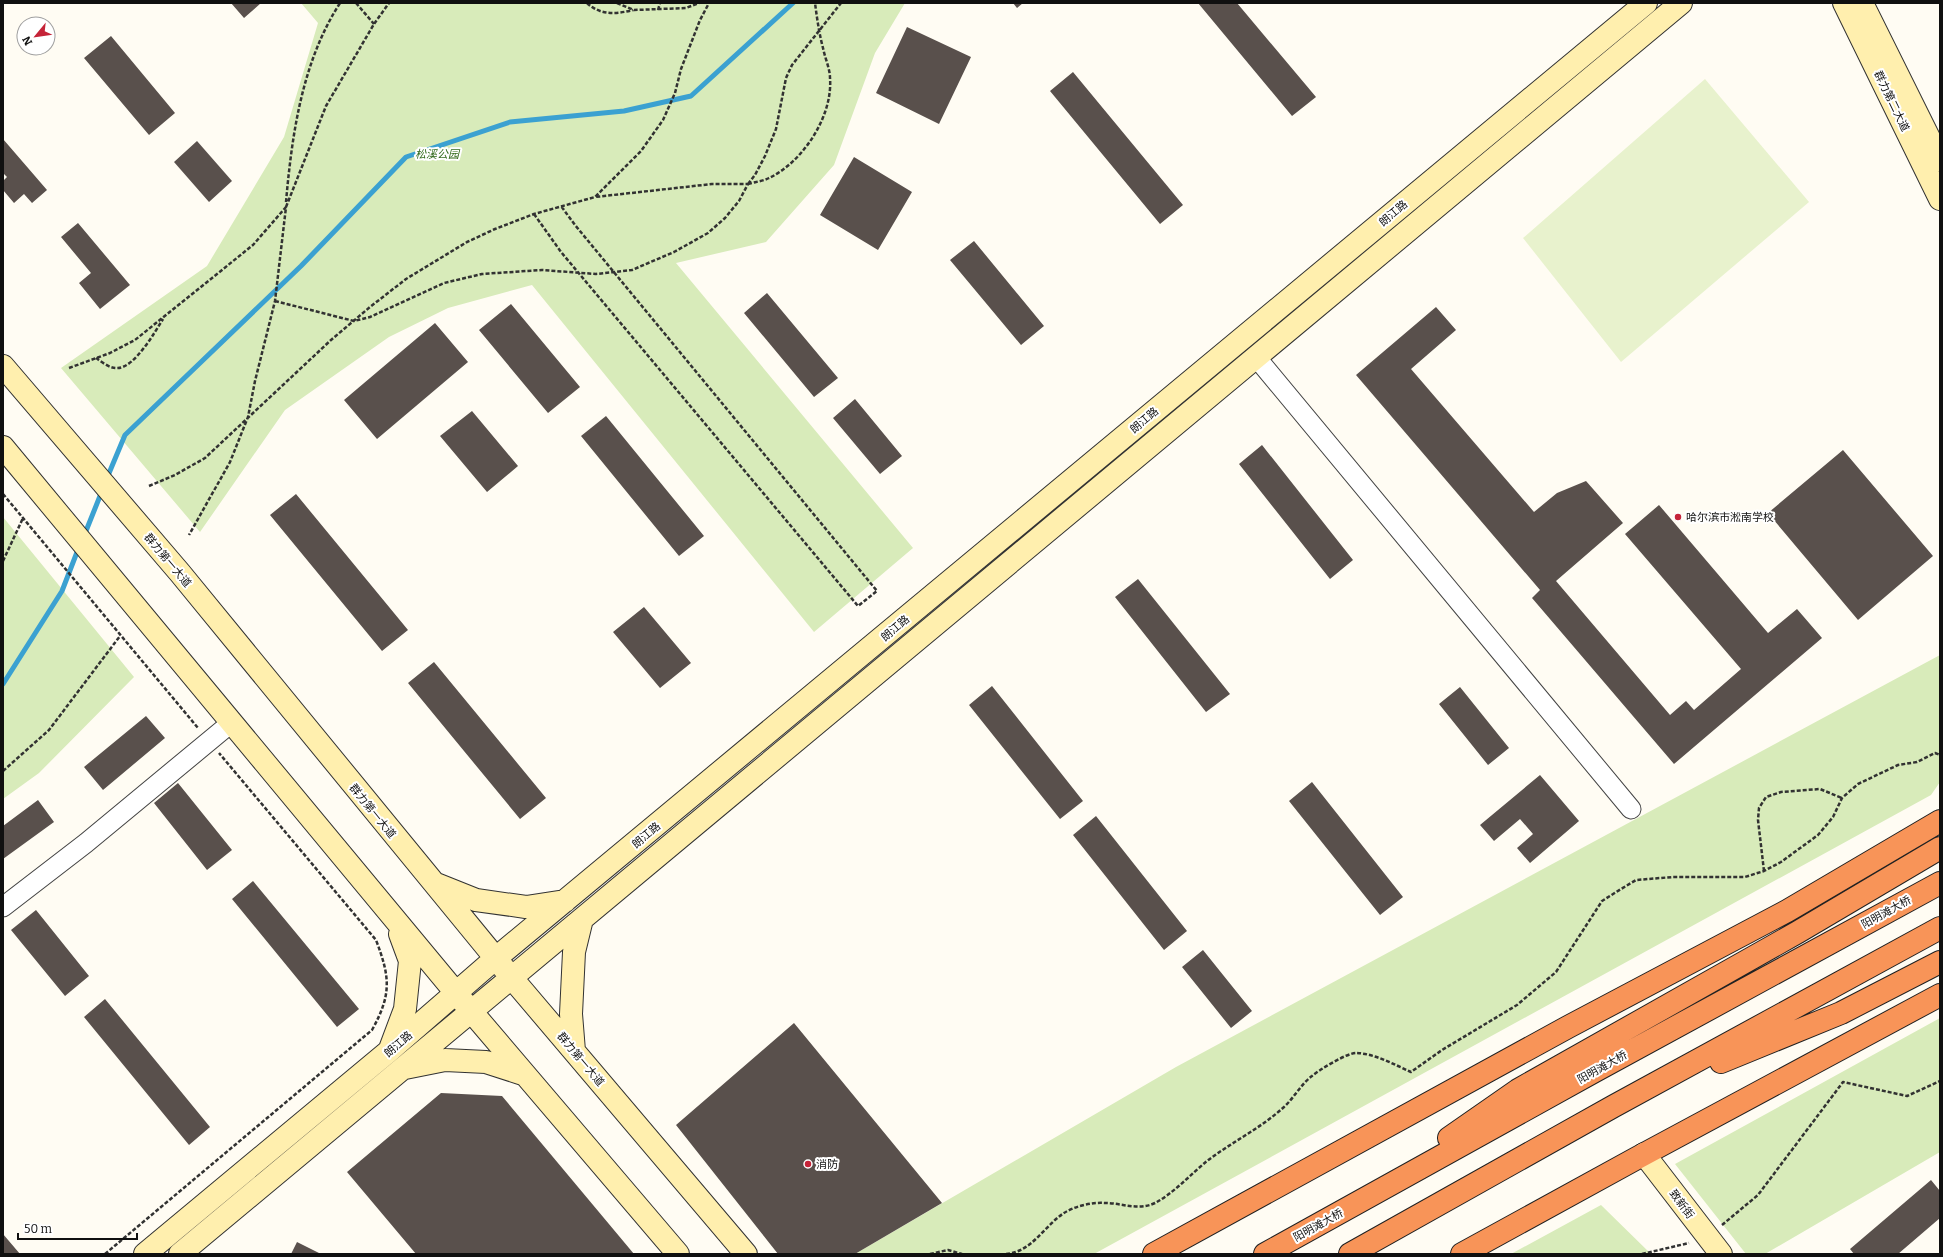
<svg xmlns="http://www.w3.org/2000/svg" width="1943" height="1257" viewBox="0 0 1943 1257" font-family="Bitter,'Noto Sans SC',serif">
	<rect width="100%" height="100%" fill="#fffcf3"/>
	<path fill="#d8ebba" d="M301 3H905L875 53 834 165 766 242 676 263 913 548 814 632 532 285 448 308 389 337 285 410 200 532 61 368 207 266 284 137 318 23Z
		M3 517 134 677 39 773 3 799Z
		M1940 655V782L1931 795 1094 1254H855L1176 1067Z
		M1940 1018V1152L1765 1254H1746L1675 1164Z
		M1601 1205 1651 1254H1511Z"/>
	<path fill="#e8f2cd" d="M1705 79 1809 202 1621 362 1523 238Z"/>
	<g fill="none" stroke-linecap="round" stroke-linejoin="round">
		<path stroke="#3ba1d1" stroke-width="5" d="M107 478 125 435 301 266 406 157 510 122 624 111 691 96 793 3
			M84 536 102 491
			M3 684 62 591 79 547"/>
	</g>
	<path fill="#59504c" d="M231 3H261L244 18Z
		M1013 3H1023L1017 8Z
		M1198 3H1237L1316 97 1292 116Z
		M907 27 971 57 939 124 876 93Z
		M111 36 175 113 149 135 84 58Z
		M1073 72 1183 205 1160 224 1050 91Z
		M3 139 47 190 32 203 24 194 14 203 3 190V181L7 177 3 173Z
		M197 141 232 181 209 202 174 162Z
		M854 157 912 192 878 250 820 215Z
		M78 223 130 285 100 309 79 283 91 273 61 237Z
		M974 241 1044 326 1021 345 950 260Z
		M767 293 838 378 814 397 744 313Z
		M511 304 580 387 548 413 479 330Z
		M1436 307 1456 330 1411 369 1534 512 1557 493 1586 481 1623 523 1556 581 1670 715 1686 701 1694 710 1741 669 1625 534 1659 505 1768 633 1797 609 1822 638 1674 764 1532 598 1540 590 1356 375Z
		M435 323 468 362 377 439 344 400Z
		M855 399 902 456 880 474 833 418Z
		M472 411 518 466 487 492 440 436Z
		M606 416 704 536 679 556 581 436Z
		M1262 445 1353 560 1330 579 1239 464Z
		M1843 450 1933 556 1858 620 1768 513Z
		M296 494 408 630 382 651 270 515Z
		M1138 579 1230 694 1206 712 1115 597Z
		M644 607 691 663 660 688 613 632Z
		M434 662 546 798 520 819 408 683Z
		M992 686 1083 801 1060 819 969 705Z
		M1460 687 1509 748 1488 765 1439 704Z
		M146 716 165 738 103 790 84 767Z
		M1540 775 1579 821 1530 863 1517 848 1533 834 1520 819 1494 841 1480 825Z
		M1312 782 1403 897 1380 915 1289 801Z
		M178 783 232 850 207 870 154 803Z
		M38 800 54 822 3 859V826Z
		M1096 816 1187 931 1164 950 1073 835Z
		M253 881 359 1009 337 1027 232 899Z
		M36 910 89 976 65 996 11 930Z
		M1203 950 1252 1011 1231 1028 1182 967Z
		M105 999 210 1127 189 1145 84 1017Z
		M794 1023 942 1203 855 1254H778L676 1125Z
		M441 1093 502 1096 634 1254H416L347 1172Z
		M1931 1180 1940 1191V1218L1898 1254H1854L1850 1249Z
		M3 1234 20 1254H3Z
		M297 1242 321 1254H291Z"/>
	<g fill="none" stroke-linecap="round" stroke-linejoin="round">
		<defs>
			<path id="street" d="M1256 357 1631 809
				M3 907 86 843 231 723"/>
			<path id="secondary" d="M1844 3 1940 199
				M1862 3 1940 160
				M3 366 180 573 511 977 746 1254
				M3 447 471 1011 678 1254
				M436 884 476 900 526 907 565 901
				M390 1049 405 1009 410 961 400 934
				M574 1051 571 1014 574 952 582 919
				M405 1068 445 1060 486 1062 523 1074
				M1644 1154 1721 1254
				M145 1254 389 1051 496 958 1646 3
				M180 1254 1681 3"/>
			<path id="highway" d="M1721 1062 1841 1013 1940 962
				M1449 1138 1518 1090 1798 932 1940 848
				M1154 1254 1568 1027 1787 911 1940 821
				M1265 1254 1595 1071 1940 883
				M1350 1254 1614 1106 1940 928
				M1462 1254 1637 1158 1940 995"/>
		</defs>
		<use href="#street" stroke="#434343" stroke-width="21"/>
		<use href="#secondary" stroke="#323232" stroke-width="24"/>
		<use href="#highway" stroke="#212121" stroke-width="24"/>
		<path stroke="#323232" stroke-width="2.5" stroke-dasharray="4 2" stroke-linecap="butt" d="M356 3 374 24
			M587 3C601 16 617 14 633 10
			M617 3 634 10 686 8 699 3
			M658 10 660 3
			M748 184C755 182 763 181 769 178 803 162 833 116 830 78 830 69 825 58 823 48 819 33 817 18 815 3
			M748 184 755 175 765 156 776 129 786 78 792 65 841 3
			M286 202C292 134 302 62 340 3
			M286 207 326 106 374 24 389 3
			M534 214 561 252 858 606 877 591 575 225 561 206
			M275 301 354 321 370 317 444 283 482 274 542 270 596 274 632 270 674 252 708 233 725 218 739 201 748 184H712L595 197
			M96 358C102 362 110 369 118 368 135 367 155 332 163 319
			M69 368 110 353 135 340 253 245 286 207 275 301 255 381 248 417 230 462 189 535
			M149 486 175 475 205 458 331 340 370 307 406 279 467 242 495 229 534 214 595 197 641 151 663 120 675 93 681 69 700 20 709 3
			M3 494 198 728
			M3 561 23 518
			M3 771 49 730 120 636
			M1764 871 1758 820 1759 808 1766 797 1781 792 1820 789 1842 798
			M1722 1225 1758 1195 1843 1082 1907 1096 1940 1081
			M105 1254 372 1030C392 994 390 977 376 940L219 753
			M930 1254 948 1250 962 1254
			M1006 1254C1032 1252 1044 1226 1064 1213 1075 1206 1092 1202 1105 1203 1122 1203 1138 1211 1155 1203 1174 1193 1191 1174 1207 1161 1232 1142 1261 1128 1284 1107 1294 1098 1301 1084 1312 1076 1319 1070 1348 1052 1357 1053 1376 1054 1395 1065 1411 1072L1442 1050 1517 1005 1556 972 1602 901 1621 889 1636 880 1673 877H1745L1764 871 1781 862 1818 835 1833 817 1842 798 1858 784 1898 765 1917 762 1935 753 1940 755
			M1642 1254 1689 1243"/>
		<use href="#street" stroke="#fff" stroke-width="19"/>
		<use href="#secondary" stroke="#ffefae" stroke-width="22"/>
		<use href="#highway" stroke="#f89458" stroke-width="22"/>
	</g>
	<g fill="#c52338" stroke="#fff" stroke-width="1.5">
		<circle cx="1678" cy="517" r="4"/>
		<circle cx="808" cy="1164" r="4"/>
	</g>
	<g text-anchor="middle" stroke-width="4" stroke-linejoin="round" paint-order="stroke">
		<g font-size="11" fill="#101010" stroke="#fff">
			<text transform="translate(1892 101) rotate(64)" y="4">群力第二大道</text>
			<text transform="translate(1393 213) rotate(-40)" y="4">朗江路</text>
			<text transform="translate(1144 420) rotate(-40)" y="4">朗江路</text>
			<text transform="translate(168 560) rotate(50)" y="4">群力第一大道</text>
			<text transform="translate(895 628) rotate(-40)" y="4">朗江路</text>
			<text transform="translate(373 811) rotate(51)" y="4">群力第一大道</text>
			<text transform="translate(646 835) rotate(-40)" y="4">朗江路</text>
			<text transform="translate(1886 912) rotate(-29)" y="4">阳明滩大桥</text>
			<text transform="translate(398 1044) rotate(-41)" y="4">朗江路</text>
			<text transform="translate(581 1059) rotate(50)" y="4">群力第一大道</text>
			<text transform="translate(1602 1067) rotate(-29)" y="4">阳明滩大桥</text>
			<text transform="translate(1682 1204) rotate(53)" y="4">致新街</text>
			<text transform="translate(1318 1225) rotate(-29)" y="4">阳明滩大桥</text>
		</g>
		<g font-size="11" font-style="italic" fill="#336b1d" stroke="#fff">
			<text x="437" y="158">松溪公园</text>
		</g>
		<g font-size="11" fill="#101010" stroke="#fff" text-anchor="start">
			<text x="1686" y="521">哈尔滨市淞南学校</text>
			<text x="816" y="1168">消防</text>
		</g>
	</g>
	<rect width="1943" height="1257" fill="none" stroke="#101010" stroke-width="8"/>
	<g transform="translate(36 36) rotate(241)"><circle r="19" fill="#ffffff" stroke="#9f9f9f"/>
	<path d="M0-3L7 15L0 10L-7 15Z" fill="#c52338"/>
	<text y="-6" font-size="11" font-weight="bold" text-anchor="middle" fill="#101010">N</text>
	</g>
	<path d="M18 1233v6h119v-6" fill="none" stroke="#101010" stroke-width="2"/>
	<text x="24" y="1233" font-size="12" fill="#101010" stroke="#ffffff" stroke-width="3" paint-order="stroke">50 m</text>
</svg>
